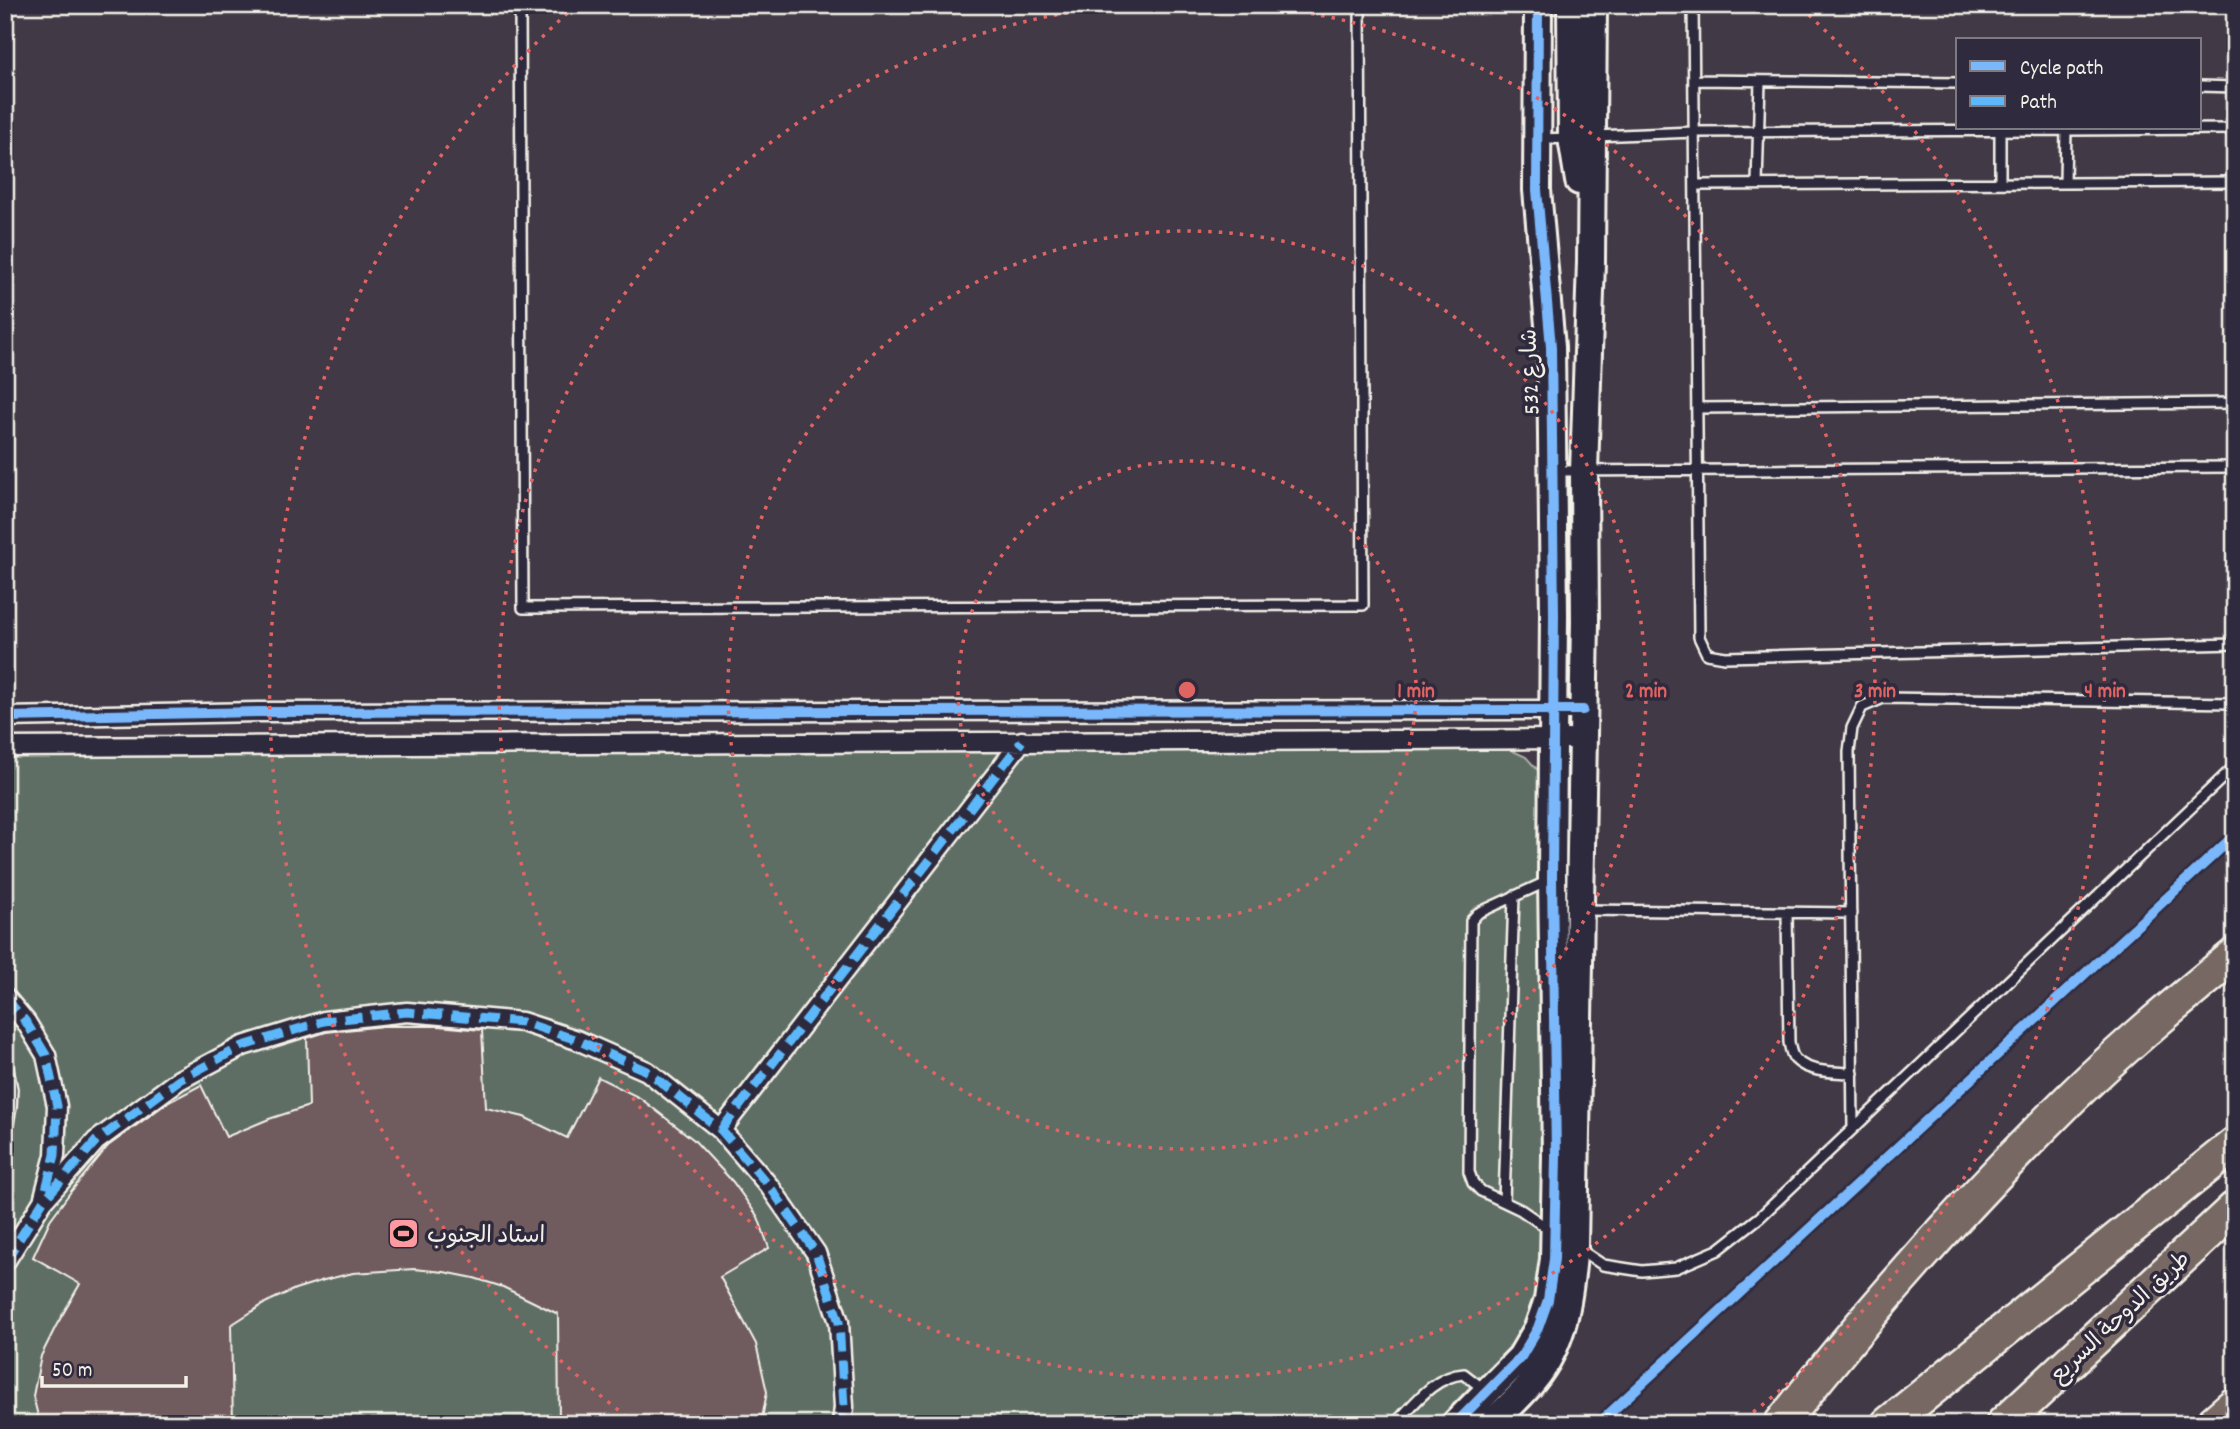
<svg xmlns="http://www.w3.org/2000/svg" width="2240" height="1429" viewBox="0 0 2240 1429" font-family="Dekko,'Playpen Sans Arabic',sans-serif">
	<rect width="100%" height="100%" fill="#423947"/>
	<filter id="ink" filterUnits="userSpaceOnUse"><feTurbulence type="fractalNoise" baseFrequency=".0143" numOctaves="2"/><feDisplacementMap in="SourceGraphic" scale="14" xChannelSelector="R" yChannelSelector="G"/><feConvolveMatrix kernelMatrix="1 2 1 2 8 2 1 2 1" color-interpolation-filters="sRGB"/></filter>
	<g filter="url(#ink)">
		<path fill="#5f6e65" stroke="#aab0a6" stroke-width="2" d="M290 749 1511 750 1526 757 1543 776V1241L1536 1304 1512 1355 1443 1424H5V751Z"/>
		<path fill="#705b5f" stroke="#f4f1e8" stroke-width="2" d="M384 1026H438L482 1030 486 1108 524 1117 567 1138 598 1077 640 1098 694 1140 733 1182 758 1217 769 1248 720 1277 756 1344 767 1392 761 1424H559L558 1314 503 1287 474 1278 444 1272 414 1269 353 1273 324 1280 295 1289 267 1302 231 1325 233 1424H40L33 1396 41 1356 56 1326 80 1284 33 1257 50 1220 72 1190 108 1146 167 1103 201 1085 226 1137 269 1119 309 1106 307 1038 326 1032Z"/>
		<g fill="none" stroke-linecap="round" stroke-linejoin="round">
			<defs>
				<path id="lane" d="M520 5 523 608 1363 605 1360 5
					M1693 5 1699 637 1707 654 1725 657 2235 644
					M1694 80 1958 83
					M2200 86 2235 87
					M2000 128V183
					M1595 136 1694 132 2235 129
					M1539 139 1571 138
					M2065 183 2066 128
					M1757 184 1760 81
					M1695 185 2235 182
					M1697 408 2235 403
					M1554 471 2235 467
					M1548 881 1478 913 1471 921 1469 1172 1473 1183 1481 1191 1521 1210 1550 1230
					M1583 910 1851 913
					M1787 913 1789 1042C1790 1047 1791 1055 1795 1059 1808 1073 1835 1072 1853 1073
					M5 1054 12 1089 11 1108 5 1136
					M1853 1128 1849 752 1852 728 1862 707 1883 698 2235 703
					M1504 1202 1514 896
					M1576 1247 1603 1265 1642 1271 1676 1268 1718 1250 1760 1217 2235 766
					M1395 1424C1415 1403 1434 1376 1464 1374L1486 1391"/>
				<path id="street" d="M5 717 258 712 1583 710
					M5 747 1583 739
					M5 997 26 1022 46 1055 57 1106 55 1155 44 1197
					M721 1130 1022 741
					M5 1262 43 1201 96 1141 179 1080 243 1046 324 1021 407 1012 522 1022 577 1040 647 1071 721 1130 770 1187 816 1253 839 1322 844 1407 842 1424"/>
				<path id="secondary" d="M1571 5 1572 138 1579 181
					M1455 1424 1521 1357 1538 1328 1548 1300 1554 1259 1556 1156 1552 879 1554 614 1551 347 1537 190 1538 5
					M1491 1424C1505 1410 1521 1396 1533 1381 1566 1341 1569 1295 1574 1246L1585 622 1584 471 1591 262 1593 5"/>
				<path id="highway" d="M1781 1424C1870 1310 1968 1200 2071 1098 2123 1047 2179 1001 2235 955
					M1888 1424 2235 1144
					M2003 1424 2235 1208
					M2212 1424 2235 1404"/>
			</defs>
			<use href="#lane" stroke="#f4f1e8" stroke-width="14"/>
			<use href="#street" stroke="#f4f1e8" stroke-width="23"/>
			<use href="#secondary" stroke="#f4f1e8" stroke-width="32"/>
			<use href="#highway" stroke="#f4f1e8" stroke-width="38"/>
			<use href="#lane" stroke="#2f2a3d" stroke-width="9"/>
			<use href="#street" stroke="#2f2a3d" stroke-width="18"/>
			<use href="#secondary" stroke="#2f2a3d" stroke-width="26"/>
			<use href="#highway" stroke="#776864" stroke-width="33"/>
			<path stroke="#5cb8fa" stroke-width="9" stroke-dasharray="18 9" stroke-linecap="butt" d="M5 997 26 1022 46 1055 57 1106 55 1155 44 1197
				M721 1130 1022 741
				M5 1262 43 1201 96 1141 179 1080 243 1046 324 1021 407 1012 522 1022 577 1040 647 1071 721 1130 770 1187 816 1253 839 1322 844 1407 842 1424"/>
			<defs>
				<path id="cycleway" d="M5 717 258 712 1583 710
					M1455 1424 1521 1357 1538 1328 1548 1300 1554 1259 1556 1156 1552 879 1554 614 1551 347 1537 190 1538 5
					M1598 1424 2235 835"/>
			</defs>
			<use href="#cycleway" stroke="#2f2a3d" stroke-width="15"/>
			<use href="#cycleway" stroke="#7ab7fb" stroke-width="10"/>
		</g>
	</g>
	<g fill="none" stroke="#df6462" stroke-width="3.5" stroke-dasharray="3.5 7">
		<circle cx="1187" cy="690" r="229"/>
		<circle cx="1187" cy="690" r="459"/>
		<path d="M1259 6A688 688 0 1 1 1115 6"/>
		<path d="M635 1423A918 918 0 0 1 573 8M1801 8A918 918 0 0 1 1739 1423"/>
	</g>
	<defs>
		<symbol id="stadium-square" viewBox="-11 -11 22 22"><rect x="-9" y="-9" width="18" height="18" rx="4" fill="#ff9aa2" stroke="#2f2a3d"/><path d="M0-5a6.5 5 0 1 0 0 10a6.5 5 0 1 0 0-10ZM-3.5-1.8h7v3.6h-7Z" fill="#111"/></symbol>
	</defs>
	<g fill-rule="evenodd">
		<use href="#stadium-square" x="386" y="1216" width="35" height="35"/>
	</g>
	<g text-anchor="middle" stroke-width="7" stroke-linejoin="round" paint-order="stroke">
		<g font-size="23" fill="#f4f1e8" stroke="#2f2a3d">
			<text transform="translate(1529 372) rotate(-92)" y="8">شارع 532</text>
			<text transform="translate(2119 1316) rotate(-43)" y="8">طريق الدوحة السريع</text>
		</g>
		<g font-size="23" fill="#f4f1e8" stroke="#2f2a3d" text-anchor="start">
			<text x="427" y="1242">استاد الجنوب</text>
		</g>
	</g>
	<circle cx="1187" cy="690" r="10" fill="#df6462" stroke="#2f2a3d" stroke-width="3.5"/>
	<g font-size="21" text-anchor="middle" font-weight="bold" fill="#df6462" stroke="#2f2a3d" stroke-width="7" stroke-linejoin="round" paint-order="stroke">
		<text x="1416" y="697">1 min</text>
		<text x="1646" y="697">2 min</text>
		<text x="1875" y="697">3 min</text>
		<text x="2105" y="697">4 min</text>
	</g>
	<rect width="2240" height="1429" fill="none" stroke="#2f2a3d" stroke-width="28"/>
	<rect x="14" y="14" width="2212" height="1401" fill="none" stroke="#f4f1e8" stroke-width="2.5" filter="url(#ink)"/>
	<rect x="1956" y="38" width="245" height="91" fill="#2f2a3d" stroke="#7e7a81" stroke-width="2"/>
	<rect x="1970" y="61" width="35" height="10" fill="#7ab7fb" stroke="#7e7a81" stroke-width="2"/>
	<text x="2020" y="74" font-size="21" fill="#f4f1e8">Cycle path</text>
	<rect x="1970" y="96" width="35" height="10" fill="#5cb8fa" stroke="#7e7a81" stroke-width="2"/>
	<text x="2020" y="108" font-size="21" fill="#f4f1e8">Path</text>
	<path d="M42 1376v10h144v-10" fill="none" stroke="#f4f1e8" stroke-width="3.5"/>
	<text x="52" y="1376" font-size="21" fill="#f4f1e8" stroke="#2f2a3d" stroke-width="5" paint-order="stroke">50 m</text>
</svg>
